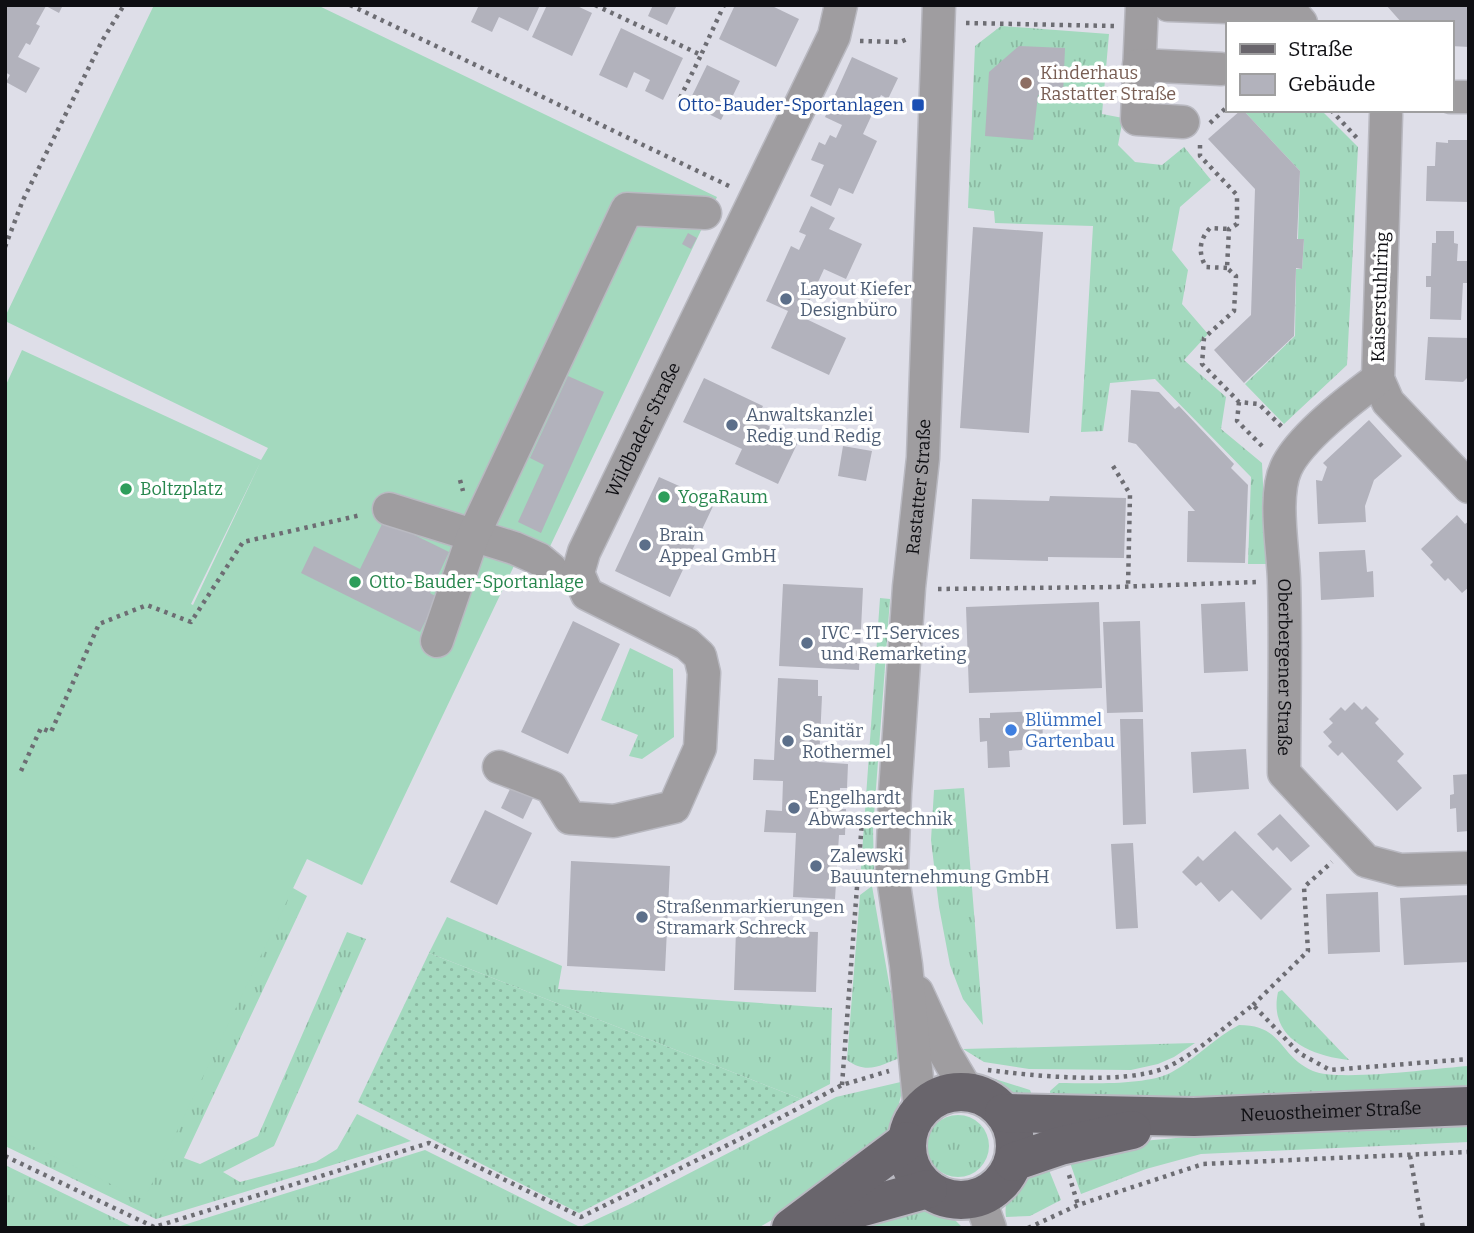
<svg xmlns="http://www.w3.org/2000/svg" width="1474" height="1233" viewBox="0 0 1474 1233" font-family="Bitter,serif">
	<defs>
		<pattern id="grass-tufts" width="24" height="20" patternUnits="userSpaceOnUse" patternTransform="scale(1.75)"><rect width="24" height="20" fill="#a3d9be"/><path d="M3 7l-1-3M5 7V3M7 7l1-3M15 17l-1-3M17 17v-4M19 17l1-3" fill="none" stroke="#8bb9a2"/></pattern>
		<pattern id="garden-dots" width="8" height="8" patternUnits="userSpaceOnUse" patternTransform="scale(1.75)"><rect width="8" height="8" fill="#a3d9be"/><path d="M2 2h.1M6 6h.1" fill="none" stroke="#8bb9a2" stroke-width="1.8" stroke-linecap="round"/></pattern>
	</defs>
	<rect width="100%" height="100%" fill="#dedee8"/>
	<path fill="url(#grass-tufts)" d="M1001 26 1109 34 1102 114 1123 118 1118 145 1135 162 1162 165 1184 147 1211 180 1180 207 1172 250 1188 270 1182 304 1208 334 1184 360 1226 397 1221 429 1262 463 1267 564H1248L1251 477 1155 379 1110 383 1103 431 1081 432 1093 226 995 223 994 211 968 208 975 46Z
		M1243 110H1321L1358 147 1347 365 1284 424 1245 384 1295 336 1296 269H1302L1304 239H1298L1300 171Z
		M880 598 890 599 873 829 874 869 860 882Z
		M630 648 673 669 674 737 642 759 629 756 638 735 601 720Z
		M964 788 983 1025 963 999 950 965 939 907 931 840 934 790Z
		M872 886 902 1057C881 1065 867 1075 847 1060L860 895Z
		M293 888 307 896 184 1158 200 1164 258 1136 347 932 366 939 274 1146 223 1172 240 1182 316 1162 337 1149 357 1114 411 1141 156 1219 5 1146V1127Z
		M447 917 562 966 558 989 832 1008 830 1084 801 1099 429 953Z
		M1282 990 1349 1060C1311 1056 1268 1038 1278 992Z
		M1239 1025C1284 1025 1278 1056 1313 1071 1339 1082 1436 1068 1469 1066V1093L1051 1104 1050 1091 1059 1083C1089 1083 1147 1086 1172 1072 1196 1059 1214 1038 1239 1025Z
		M1195 1043 1174 1057 1158 1064 1131 1070 1029 1069 984 1062 963 1049Z
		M959 1065 976 1073 1030 1090 1035 1103 999 1098 979 1084Z
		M905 1081 894 1122 882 1144 809 1198 758 1228H174L425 1150 580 1227 628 1205 836 1097Z
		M927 1146a31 31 0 1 1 62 0a31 31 0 1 1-62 0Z
		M1469 1121V1142L1201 1154 1146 1169 1081 1194 1068 1157 1131 1142 1187 1137 1322 1127Z
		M5 1165 135 1228H5Z
		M1047 1165 1061 1200 1030 1216 1006 1217C1002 1187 1025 1180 1047 1165Z
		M924 1209 953 1218 963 1228H849Z"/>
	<path fill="url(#garden-dots)" d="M429 953 801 1099 579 1213 358 1102Z"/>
	<path fill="#a3d9be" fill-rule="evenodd" d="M154 5H317L717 197 544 559 522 549 362 885 307 859 144 1200 5 1133V387L22 350 261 460 268 448 5 321V317ZM260 463 193 605 191 604Z"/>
	<path fill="#b2b2bc" d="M5 5H63L59 13 46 6 36 24 40 26 30 45 26 43 18 57 40 68 26 93 6 82 10 75 5 72Z
		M479 5H540L528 31 499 17 492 32 471 22Z
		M547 5H575L592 13 572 56 532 37Z
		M653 5H677L667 25 648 16Z
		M735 5H770L799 19 776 67 719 39Z
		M1386 5H1469V47L1451 46V23H1402Z
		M621 28 683 58 663 100 645 91 650 80 634 72 627 88 599 75Z
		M1019 46 1065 48 1063 95H1038L1033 140 985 136 989 72Z
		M852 57 898 78 888 99 881 95 863 134 877 141 853 194 839 188 831 206 810 196 824 165 811 160 819 142 825 145 830 135 836 138 842 125 825 117Z
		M707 65 740 81 721 120 688 104Z
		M1241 110H1243L1300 171 1297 239H1304L1302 269 1296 268 1294 336 1244 383 1214 350 1251 315 1255 189 1208 139Z
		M1448 140H1469V202L1426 201 1427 166H1435L1436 142 1448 143Z
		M811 206 835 218 829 229 862 244 846 279 824 269 802 317 846 338 829 375 771 348 788 311 766 301 791 246 799 250 806 235 799 232Z
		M973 227 1043 232 1029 433 960 428Z
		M1436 231H1454V243L1458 244 1457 261H1469V283H1463L1461 320 1430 319 1431 287H1426V276H1431L1432 243H1436Z
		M688 233 697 238 691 249 682 244Z
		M1428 337 1469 338V376L1463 382 1425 380Z
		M568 376 604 392 541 533 518 522 544 465 530 458Z
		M704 378 763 406 756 420 799 440 778 484 735 464 742 449 683 422Z
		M1131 390 1159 392 1175 409 1179 406 1234 464 1231 468 1248 485 1245 563 1187 562 1188 511H1195L1136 444 1128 442Z
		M1369 420 1402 456 1374 480 1365 506 1366 522 1318 524 1316 480 1322 481 1327 467 1323 463Z
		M843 446 872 451 866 481 838 476Z
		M659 477 715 502 670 597 615 571Z
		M1050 496 1126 498 1124 558 1048 557V561L970 559 972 499 1049 501Z
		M1457 515 1465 524 1469 521V587L1462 593 1448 578 1445 581 1430 565 1433 562 1421 549Z
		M384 520 449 552 430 593 437 597 420 632 301 573 314 546 360 569Z
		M1365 550 1367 572 1373 571 1374 597 1321 600 1319 552Z
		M783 584 863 588 859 670 779 666Z
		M1099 602 1102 688 969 693 966 607Z
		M1245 602 1248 671 1204 673 1201 604Z
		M573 621 620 644 568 754 521 732Z
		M1140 621 1143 712 1107 713 1103 622Z
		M778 678 818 680V696H822L819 762 848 764 847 788H840L839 809H846L845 835H839L835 899 793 897 796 833 764 832 766 810 782 811 783 781 753 780 754 759 774 760Z
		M1354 702 1362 710 1366 706 1379 719 1375 723 1404 754 1397 761 1422 788 1397 811 1342 752 1338 756 1328 746 1332 742 1323 732 1333 723 1329 719 1341 707 1345 711Z
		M1042 711 1043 743 1023 744 1022 750 1009 751 1010 767 988 768 987 741 980 742 979 718H990V713Z
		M1120 719H1143L1146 824 1123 825Z
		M1246 749 1249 789 1193 793 1191 752Z
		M1469 774V831L1457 832 1456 808 1450 809V795L1454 794 1453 775Z
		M511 787 533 798 523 819 501 808Z
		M485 810 532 833 497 905 450 882Z
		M1280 814 1310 846 1291 862 1277 847 1273 851 1257 834Z
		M1235 831 1292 889 1261 920 1232 890 1219 902 1201 882 1196 886 1182 872 1198 856 1203 861Z
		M1133 843 1138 928 1116 929 1111 844Z
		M571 861 670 866 665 971 567 966Z
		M1378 892 1380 952 1328 954 1326 894Z
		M1469 895V962L1404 965 1400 898Z
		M736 930 818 932 816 992 734 990Z"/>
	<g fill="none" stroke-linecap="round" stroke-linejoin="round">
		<defs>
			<g id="minor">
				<path d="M1142 5 1137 119 1183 122"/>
				<path d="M1168 5 1289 9 1301 23"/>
				<path d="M1139 65 1221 69"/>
				<path d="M1451 97H1469"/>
				<path d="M1386 115 1378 379 1388 402 1469 487"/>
				<path id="s1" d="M1378 379C1352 398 1299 439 1286 468 1273 496 1283 548 1284 580 1286 644 1284 709 1284 773L1366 861 1400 870 1469 868"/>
				<path d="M389 509 514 548 539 559 551 569"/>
				<path d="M437 641 473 536 627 209 705 213"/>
				<path id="s2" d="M499 767 551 787 570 818 614 821 674 807 700 748 704 673 700 656 687 644 587 594 578 573 584 552 834 36 841 5"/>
				<path d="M917 992 946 1055 968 1092"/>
				<path id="s3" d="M920 1110 906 965 892 871 895 793 909 587 923 458 939 5"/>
				<path d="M979 1197 990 1228"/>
			</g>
			<g id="major">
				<circle cx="961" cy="1146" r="54"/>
				<path id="s4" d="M1004 1113 1194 1117 1469 1106"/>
				<path d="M1013 1162 1060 1146 1132 1130"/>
				<path d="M816 1220 928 1189"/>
				<path d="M791 1228 907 1141"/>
			</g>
		</defs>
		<use href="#minor" stroke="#b9b9c1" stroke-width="35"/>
		<use href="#major" stroke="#b9b9c1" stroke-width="42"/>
		<path stroke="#6d6d73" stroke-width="4.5" stroke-dasharray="3.5 5" stroke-linecap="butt" d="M350 5 729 186
			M595 5 701 55 724 5
			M966 23 1114 26
			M860 41 900 42 910 38
			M680 98 701 55
			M1331 110 1357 138
			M1210 123 1227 107
			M1200 145V156L1237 195V224L1229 229 1227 268 1236 276 1234 311 1204 338 1202 364 1239 402 1259 404 1282 427
			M5 247 23 200 102 41 124 5
			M1227 268 1206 267C1198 253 1199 240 1210 228L1229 229
			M1239 402 1237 421 1265 449
			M1113 466 1130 494 1128 587
			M460 480 463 491
			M938 589 1115 587 1258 582
			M21 771 41 728 51 732 99 624 147 605 191 622 243 542 361 515
			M1253 1005 1308 951 1304 887 1332 862
			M988 1070C1034 1076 1123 1085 1165 1068 1197 1054 1225 1026 1253 1005L1299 1053 1330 1070 1469 1059
			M842 1085 862 821
			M5 1156 154 1227 429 1143 581 1217 742 1138 842 1085 889 1071
			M1410 1156 1423 1228
			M1069 1175 1078 1205
			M1028 1228 1078 1205 1203 1164 1469 1152"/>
		<use href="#minor" stroke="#9f9da0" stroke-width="32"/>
		<use href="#major" stroke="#69656c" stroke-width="38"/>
	</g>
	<circle fill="#8d6e63" stroke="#fff" stroke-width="2.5" cx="1026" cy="83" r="7"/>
	<rect fill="#1a4fb4" stroke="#fff" stroke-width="2.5" x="911" y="98" width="14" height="14" rx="3.5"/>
	<g fill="#5c6f8a" stroke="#fff" stroke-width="2.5">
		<circle cx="786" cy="299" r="7"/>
		<circle cx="732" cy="425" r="7"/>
		<circle cx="645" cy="545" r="7"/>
		<circle cx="807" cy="643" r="7"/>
		<circle cx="788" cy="741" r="7"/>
		<circle cx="794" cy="808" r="7"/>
		<circle cx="816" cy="866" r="7"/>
		<circle cx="642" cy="917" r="7"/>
	</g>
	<g fill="#2e9e5b" stroke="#fff" stroke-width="2.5">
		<circle cx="126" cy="489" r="7"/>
		<circle cx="664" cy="497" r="7"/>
		<circle cx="355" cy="582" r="7"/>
	</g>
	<circle fill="#3f7fe0" stroke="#fff" stroke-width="2.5" cx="1011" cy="730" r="7"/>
	<g text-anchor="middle" stroke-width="7" stroke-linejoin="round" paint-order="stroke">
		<g font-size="18" fill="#785e54" stroke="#fff" text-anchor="start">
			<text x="1040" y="79">Kinderhaus<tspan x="1040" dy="21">Rastatter Straße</tspan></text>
		</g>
		<g font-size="18" fill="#164399" stroke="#fff" text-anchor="end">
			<text x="904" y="111">Otto-Bauder-Sportanlagen</text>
		</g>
		<g font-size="18" fill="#4e5e75" stroke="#fff" text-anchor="start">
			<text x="800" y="295">Layout Kiefer<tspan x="800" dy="21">Designbüro</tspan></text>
			<text x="746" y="421">Anwaltskanzlei<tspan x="746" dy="21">Redig und Redig</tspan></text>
			<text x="659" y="541">Brain<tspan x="659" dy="21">Appeal GmbH</tspan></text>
			<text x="821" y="639">IVC - IT-Services<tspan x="821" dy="21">und Remarketing</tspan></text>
			<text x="802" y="737">Sanitär<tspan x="802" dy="21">Rothermel</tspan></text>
			<text x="808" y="804">Engelhardt<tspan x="808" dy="21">Abwassertechnik</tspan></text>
			<text x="830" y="862">Zalewski<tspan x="830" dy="21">Bauunternehmung GmbH</tspan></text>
			<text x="656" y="913">Straßenmarkierungen<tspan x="656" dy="21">Stramark Schreck</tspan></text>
		</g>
		<g font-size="18" fill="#0e0e12" stroke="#fff">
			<text transform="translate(1380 297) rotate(-88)" y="6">Kaiserstuhlring</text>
			<text dy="6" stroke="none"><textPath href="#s2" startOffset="665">Wildbader Straße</textPath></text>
			<text dy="6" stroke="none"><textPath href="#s3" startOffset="626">Rastatter Straße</textPath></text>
			<text dy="6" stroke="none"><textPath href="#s1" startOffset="329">Oberbergener Straße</textPath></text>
			<text dy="6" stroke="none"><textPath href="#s4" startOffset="327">Neuostheimer Straße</textPath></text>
		</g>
		<g font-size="18" fill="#27864d" stroke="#fff" text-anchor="start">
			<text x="140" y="495">Boltzplatz</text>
			<text x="678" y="503">YogaRaum</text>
			<text x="369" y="588">Otto-Bauder-Sportanlage</text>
		</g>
		<g font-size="18" fill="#366cbe" stroke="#fff" text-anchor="start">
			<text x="1025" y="726">Blümmel<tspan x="1025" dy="21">Gartenbau</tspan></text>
		</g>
	</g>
	<rect width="1474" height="1233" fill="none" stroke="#0e0e12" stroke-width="14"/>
	<rect x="1226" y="21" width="228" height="91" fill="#ffffff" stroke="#9f9fa0" stroke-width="2"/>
	<rect x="1240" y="44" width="35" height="10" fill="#69656c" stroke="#9f9fa0" stroke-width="2"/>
	<text x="1288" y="56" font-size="21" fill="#0e0e12">Straße</text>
	<rect x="1240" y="74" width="35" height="21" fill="#b2b2bc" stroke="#9f9fa0" stroke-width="2"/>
	<text x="1288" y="91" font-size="21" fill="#0e0e12">Gebäude</text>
</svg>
